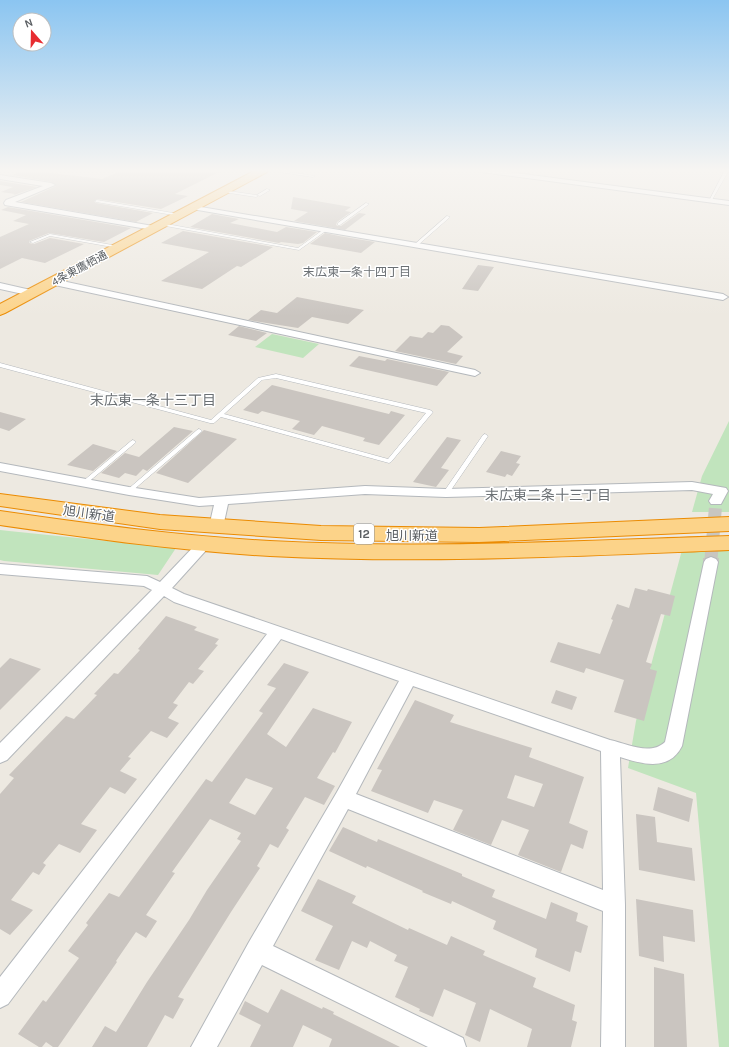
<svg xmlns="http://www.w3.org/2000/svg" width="729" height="1047" viewBox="0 0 729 1047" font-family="Karla,'Noto Sans JP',sans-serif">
	<rect width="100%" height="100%" fill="#ede9e1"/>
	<path fill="#c1e4bd" d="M272 334 319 344 303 358 255 347Z
		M729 421V512H692L702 476Z
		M0 530 9 531 176 548 158 575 4 561 0 560Z
		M682 550 729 551V1047H719L696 793 628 768 636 721Z"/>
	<path fill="#cac5c0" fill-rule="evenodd" d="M26 170 102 179 124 170 153 171 157 170H223L175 194 188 196 161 209 97 199 94 201 96 203 153 213 136 222 21 202 56 186 51 182 12 175Z
		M0 181 37 187 14 195H13L15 194 1 192 13 187 0 185Z
		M293 197 351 207 345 211 351 212 337 222 336 225 338 226H341L359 213 366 214 345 230 294 221 308 212 291 209Z
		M8 207 131 228 104 242 49 233 29 241V243L34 244 50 238 84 244 45 263 22 258 0 269V237L29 224 13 221 26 215 1 210Z
		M212 214 239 219 230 223 277 232 286 227 317 232 303 243 298 244 281 242 279 243 190 227Z
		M183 231 273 247 241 267 237 266 202 289 161 281 209 252 161 243Z
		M325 233 339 236 375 242 361 253 310 244Z
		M478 265 494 267 478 291 462 289Z
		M297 297 364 310 348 324 312 317 298 328 248 320 261 310 277 313Z
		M441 325 449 326 463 337 447 352 463 356 456 364 395 351 410 336 422 338 428 332 433 333Z
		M239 326 267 333 256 341 228 335Z
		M359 356 385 361 387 359 449 372 437 386 349 366Z
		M272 385 389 414 391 411 405 415 379 445 363 441 365 438 322 426 314 435 292 429 300 421 262 411 258 414 243 410Z
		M0 412 26 419 9 431 0 428Z
		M174 427 193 431 147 471 143 469 136 476 125 473 119 478 101 473 125 453 139 457Z
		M204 430 237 439 188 483 156 473Z
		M447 437 461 440 441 468 449 470 436 487 413 482Z
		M93 444 117 451 93 471 67 465Z
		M501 451 521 456 516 463 520 464 512 476 507 474 505 477 486 472Z
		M635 588 647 591 648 589 675 596 670 616 661 614 646 662 652 664 650 669 657 671 644 721 614 712 624 680 586 668 584 673 550 662 558 642 600 654 613 620 611 619 617 604 629 608Z
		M166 616 197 627 194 630 219 639 215 644 218 645 198 669 204 671 193 684 189 682 173 703 178 705 168 718 179 723 167 738 151 731 128 757 131 758 120 771 137 779 125 794 110 787 81 824 97 830 80 853 59 844 43 863 46 865 39 875 33 872 11 900 33 910 10 935 0 929V794L14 778 9 775 66 716 74 719 97 695 94 694 114 673 118 674 140 650 138 649Z
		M10 658 41 669 0 710V668Z
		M284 663 309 672 267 734 286 747 313 708 352 722 335 753 333 752 317 778 335 786 324 805 305 797 286 828 289 830 278 848 270 844 257 866 260 868 231 912 178 997 184 999 173 1019 165 1015 147 1047H92L105 1026 116 1032 147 982 189 920 207 890 241 841 237 839 241 833 210 819 172 872 175 873 146 915 157 921 146 938 136 932 116 961 117 962 58 1047H53L46 1042 42 1047H39L18 1034 43 1000 46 1002 79 958 68 951 88 925 86 923 109 893 119 897 206 779 212 782 263 713 259 711 276 688 267 685ZM246 778 273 788 255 815 229 803Z
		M556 690 577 697 572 710 551 703Z
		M415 700 454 715 450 722 532 748 529 757 584 777 569 823 588 831 583 849 571 844 561 872 518 855 529 830 502 820 491 845 453 830 463 810 434 800 428 813 371 791 382 770 377 769ZM515 775 543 784 534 807 507 798Z
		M658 787 693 799 689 822 653 810Z
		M636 814 655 817 657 842 692 848 695 881 639 870Z
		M343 827 377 842 378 839 462 874V876L495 890 492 897 546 919 551 902 578 913 576 921 588 926 581 953 575 951 570 972 535 957 537 949 493 929 496 921 452 901 451 904 422 892 423 891 367 866 366 868 329 851Z
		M318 879 356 896 352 903 408 930 409 928 447 945 451 936 485 951 483 955 536 978 533 987 575 1005 572 1020 577 1022 571 1047H527L532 1029 490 1009 480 1042 465 1035 476 1003 444 989 433 1017 419 1011 420 1009 395 997 408 967 394 961 397 955 370 941 367 948 352 941 339 970 315 960 333 926 301 911Z
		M636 899 693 910 695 942 663 936 664 962 639 956Z
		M654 967 684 974 687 1047H654Z
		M281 989 322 1009 323 1007 334 1012 333 1014 400 1047H329L332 1039 303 1025 293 1047H250L261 1025 239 1014 245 1001 268 1013Z"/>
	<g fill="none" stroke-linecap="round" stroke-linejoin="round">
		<path stroke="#c8c6c1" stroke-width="13" stroke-dasharray="13 6" stroke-linecap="butt" d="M711 559 716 501"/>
		<path stroke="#c8c6c1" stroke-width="16" stroke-dasharray="16 8" stroke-linecap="butt" d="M711 562V558"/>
		<defs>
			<path id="lane" d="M267 170H274L315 176 313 177Z
				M725 170H729L712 200 709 201Z
				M267 189 270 190 260 196 257 195Z
				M222 190 256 195 258 196 256 197 223 192Z
				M97 200 179 214 181 215 179 216 96 202 95 201Z
				M366 203 369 204 340 225H338V223Z
				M447 216 450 217 417 246H415V244Z
				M161 223 298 248 324 229 327 230 299 250 160 225 159 224Z
				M50 234 118 246 120 247 118 248 50 236 33 243 30 242Z
				M0 363 211 420 258 378 276 374 430 410 433 412 391 462 389 463 221 417 214 423H210L0 367ZM276 378 426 413 388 459 224 414 262 380Z
				M199 429 201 430 202 431 201 432 131 492H127L126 491 127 490 197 430Z
				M485 434 488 436 449 493 446 495 444 494 443 493 483 435Z
				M133 440 136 442 135 443 86 484H82L81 483 82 482 131 441Z"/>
			<path id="street" d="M478 170H493L729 201V205L481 172Z
				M0 175 51 183 55 185 15 202 153 226 157 228 153 230 5 205 4 203 6 200 43 186 0 179Z
				M189 205 723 294 728 297 723 300 192 209H189Z
				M53 279 475 370 480 373 475 376 50 284 48 282 50 280Z
				M0 283 35 291 37 293 32 296 0 289Z
				M0 463 129 487 199 498 365 486 446 489 692 482 726 488 728 491 721 504H711L709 501 713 494 692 490 446 497 365 494 228 504 223 527 221 530 216 531 211 530 209 527 214 505 199 506 129 495 0 471Z
				M204 539 209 541 211 544 209 547 172 588 184 594 610 740C628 744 650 756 665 742L704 562 706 559 711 557 716 559 718 562 682 746C669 772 642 764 620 757L625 905V1047H601L603 911 348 809 273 946 463 1038 466 1047H428L262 965 217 1047H191L249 942 337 792 399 681 281 639 8 1004 0 1008V977L267 634 174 602 164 596 7 760 0 763V743L152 590 144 586 0 574V564L147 576 160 582 199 541ZM413 686 601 751 603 890 356 794Z"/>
			<path id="highway" d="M256 170H268L267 172 5 313 0 315V304Z
				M0 494 160 515 321 526 479 528 729 517V531L479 542 321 540 160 529 0 506Z
				M0 511C90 524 179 536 270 541 423 549 576 541 729 536V550C576 556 423 564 270 556 179 551 90 538 0 525Z"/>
		</defs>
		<use href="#lane" stroke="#b4b8bc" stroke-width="1"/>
		<use href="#street" stroke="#b4b8bc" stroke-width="2"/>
		<use href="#highway" stroke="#eb8b02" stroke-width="2"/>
		<use href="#lane" fill="#fff" fill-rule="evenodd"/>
		<use href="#street" fill="#fff" fill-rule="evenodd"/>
		<use href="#highway" fill="#fcd389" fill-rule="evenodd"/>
	</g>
	<linearGradient id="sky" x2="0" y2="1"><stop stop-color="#8bc5f1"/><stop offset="0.54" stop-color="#f7f5f2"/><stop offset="1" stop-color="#f7f5f2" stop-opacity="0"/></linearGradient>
	<rect width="729" height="316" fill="url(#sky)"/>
	<g text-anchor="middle" stroke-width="3" stroke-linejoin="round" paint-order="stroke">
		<g font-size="11" fill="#5a5e62" stroke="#fff">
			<text transform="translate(79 268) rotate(-28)" y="4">4条東鷹栖通</text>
		</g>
		<g font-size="12" fill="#6b7074" stroke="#fff">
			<text x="357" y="276">末広東一条十四丁目</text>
		</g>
		<rect fill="#fff" stroke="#8c8e91" stroke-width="1" x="354" y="524" width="20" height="20" rx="3"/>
		<g font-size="12" font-weight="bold" fill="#5a5e62">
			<text x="364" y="538">12</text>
		</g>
		<g font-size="13" fill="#5a5e62" stroke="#fff">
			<text transform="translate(89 513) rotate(8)" y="5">旭川新道</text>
			<text x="412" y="540">旭川新道</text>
		</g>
		<g font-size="14" fill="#6b7074" stroke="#fff">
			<text x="153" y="405">末広東一条十三丁目</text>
			<text x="548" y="500">末広東二条十三丁目</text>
		</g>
	</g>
	<g transform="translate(32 32) rotate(340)"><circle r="19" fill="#ffffff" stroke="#bdbfc0"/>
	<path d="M0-3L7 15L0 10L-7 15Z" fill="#e72c31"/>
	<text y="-6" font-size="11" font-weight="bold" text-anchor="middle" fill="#5a5e62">N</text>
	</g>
</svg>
